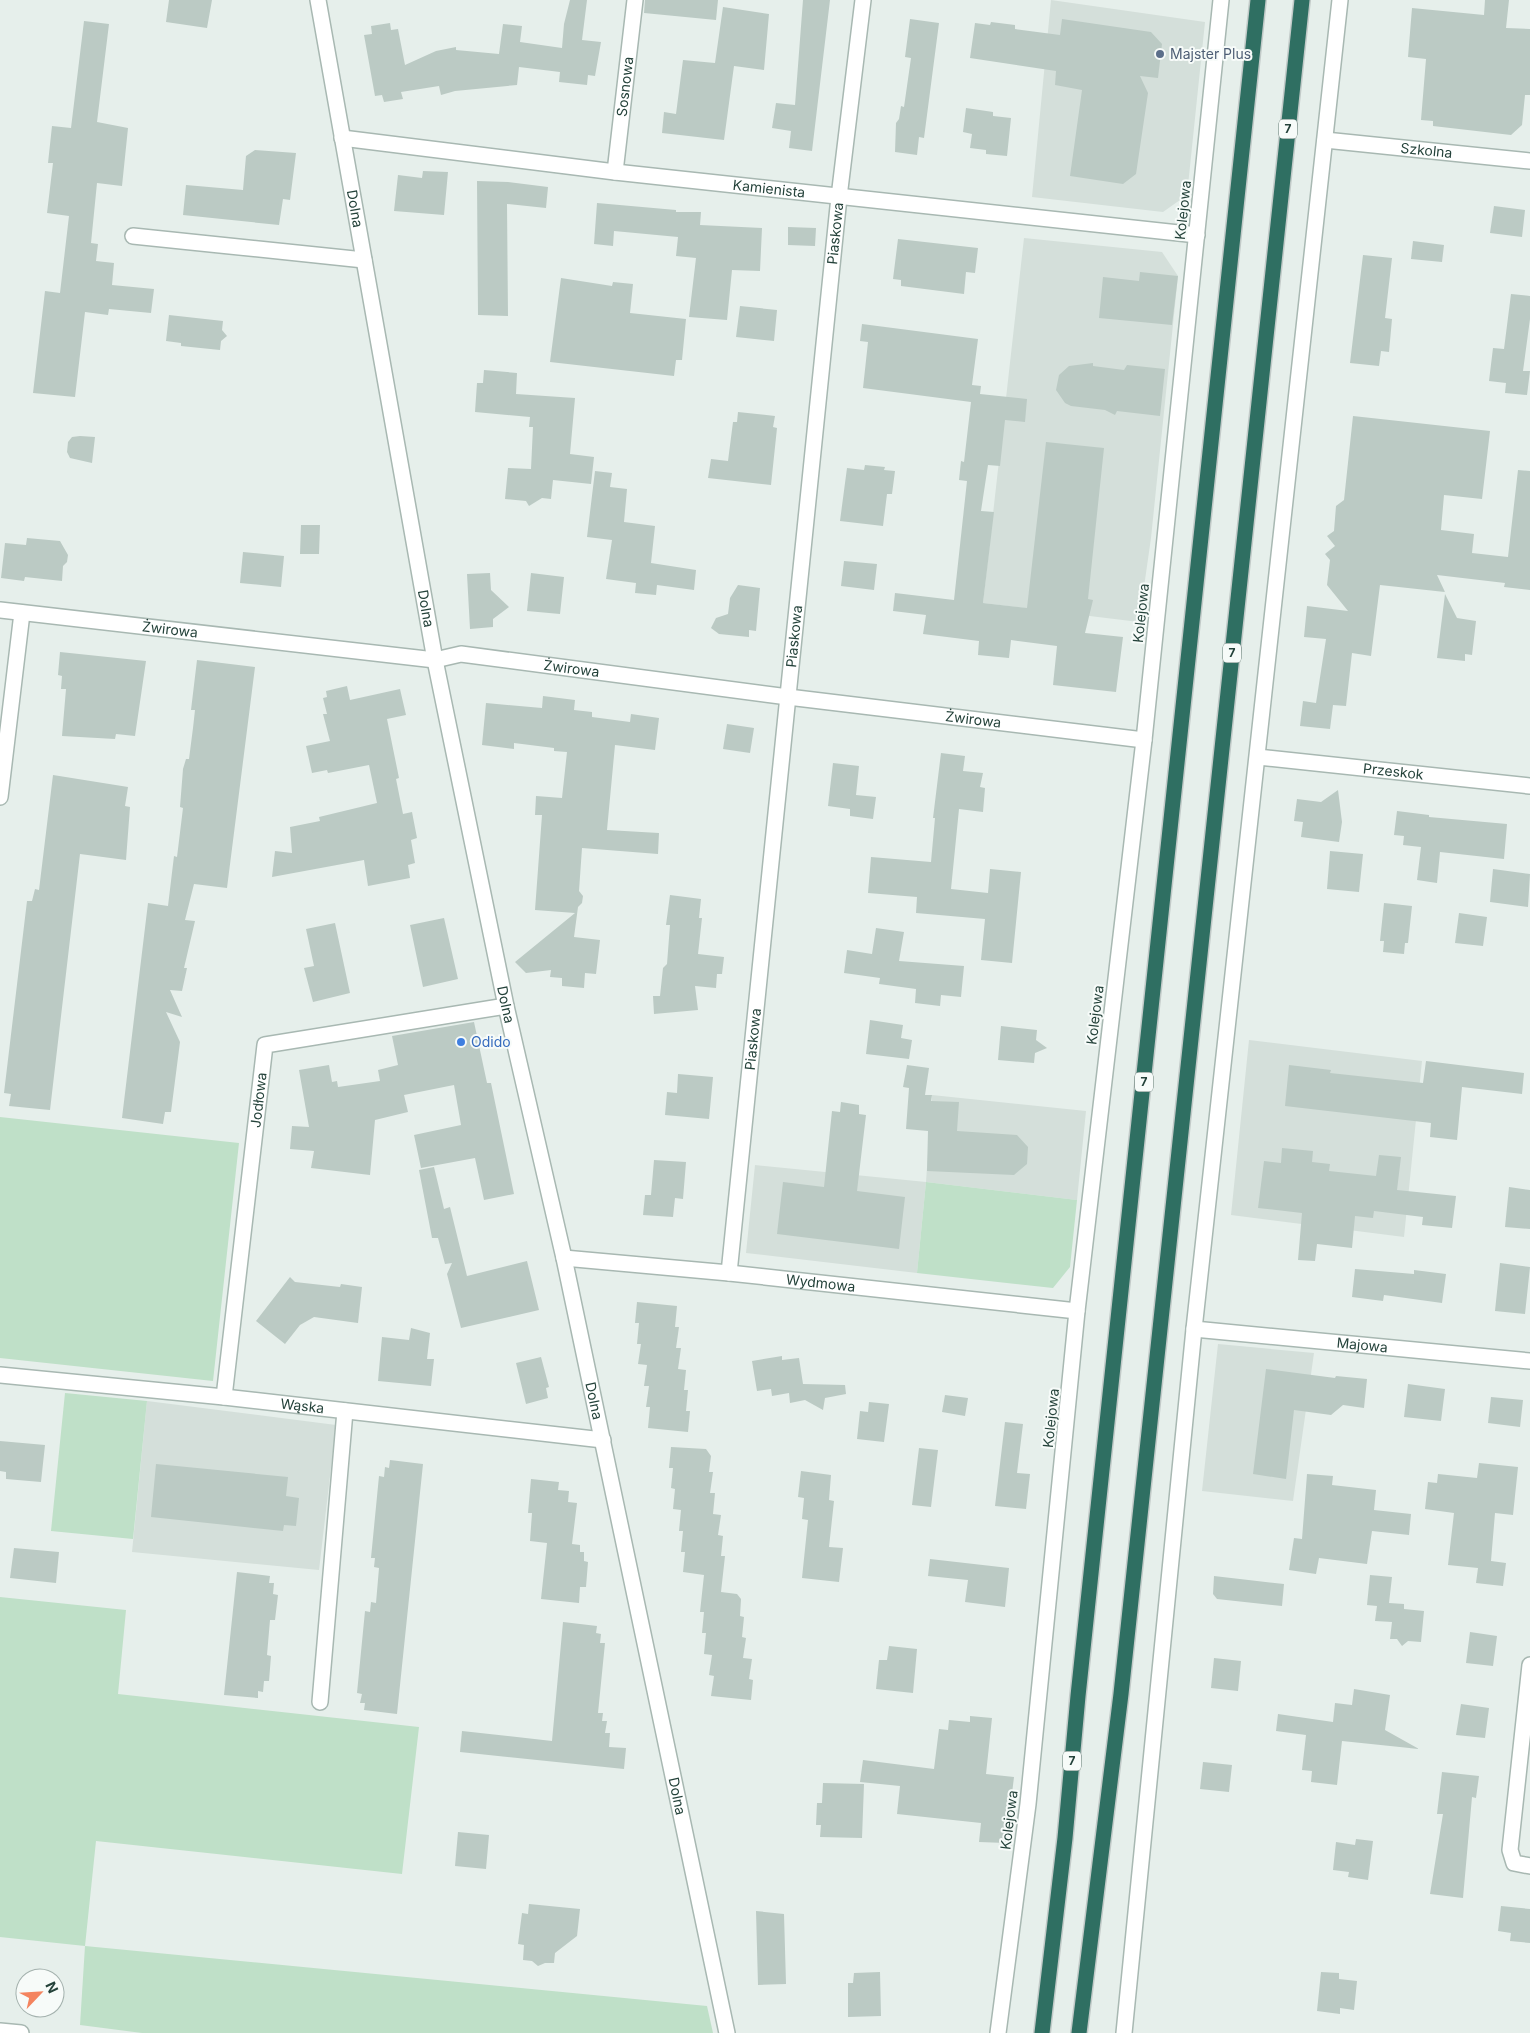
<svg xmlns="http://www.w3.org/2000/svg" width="1530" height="2033" viewBox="0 0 1530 2033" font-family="Inter,sans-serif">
	<rect width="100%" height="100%" fill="#e6efeb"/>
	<path fill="#d4dfda" d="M1051 0 1205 22 1187 195 1163 212 1032 197Z
		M1024 238 1162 252 1178 276 1151 538 1139 622 983 603Z
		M1249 1040 1422 1061 1404 1237 1231 1215Z
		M932 1095 1086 1111 1077 1200 926 1182 917 1273 746 1253 755 1165 926 1182Z
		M1218 1344 1314 1353 1293 1501 1202 1491Z
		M147 1401 336 1425 319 1570 132 1552Z"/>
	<path fill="#bfe0c8" d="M0 1117 239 1143 213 1381 0 1358Z
		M926 1182 1077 1200 1070 1267 1053 1288 917 1273Z
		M65 1393 147 1401 133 1539 51 1531Z
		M0 1597 126 1610 118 1694 419 1727 402 1874 96 1841 85 1946 707 2006 713 2033H142L80 2025 85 1946 0 1937Z"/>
	<path fill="#bbcac4" d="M169 0H212L207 28 166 22Z
		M570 0H587L582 40 601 42 595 76 588 75 587 85 559 82 560 72 519 67 517 85 455 91 441 95 439 86 401 92 403 99 384 102 382 95 375 96 364 35 372 34 371 26 390 23 391 30 398 29 405 65 436 51 456 47V50L499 54 503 24 522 26 520 42 562 48 564 24Z
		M645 0H718L716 20 644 13Z
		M803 0H830L812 151 789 148 791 131 772 128 776 103 795 105Z
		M1485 0H1509L1506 28 1530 29V95H1525L1522 125 1511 135 1433 126V121L1421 120 1426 59 1408 57 1412 8 1484 15Z
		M723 7 769 14 764 70 734 66 724 140 662 133 664 112 676 114 683 60 715 63Z
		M910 19 939 23 924 138 919 137 917 155 895 152 896 123 899 119 901 106 904 107 911 58 905 57Z
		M1062 19 1151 32 1162 44 1158 78 1140 76 1148 93 1136 174 1123 184 1070 176 1082 90 1055 85 1056 71 970 58 975 23 990 25 991 22 1015 25V29L1060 35Z
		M84 21 109 24 97 122 128 128 122 186 97 183 91 243 98 244 96 261 114 263 112 285 154 289 151 313 109 309 108 315 85 312 75 397 33 393 45 291 60 293 69 216 47 213 53 163H48L52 126 71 128Z
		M966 108 993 112V116L1011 118 1007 156 986 154V150L970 148 972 134 963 132Z
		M255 150 296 153 290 200 283 199 279 225 183 215 186 185 243 190 246 156Z
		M423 171 448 172 444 215 394 211 398 175 422 178Z
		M477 181 508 182 548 187 546 208 507 204 508 316 478 315Z
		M597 203 676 210V212H701L700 225 762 228 760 271 732 270 727 320 689 317 696 258 676 256 678 237 614 231 613 246 594 244Z
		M1494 206 1525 210 1522 237 1490 233Z
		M788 227 816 228 815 246 788 245Z
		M898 239 978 248 975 273 966 272 964 294 901 286V280L893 279Z
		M1413 241 1444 245 1442 262 1411 259Z
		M1363 255 1392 258 1385 318 1392 319 1389 352 1381 351 1379 366 1350 363Z
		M1140 272 1178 276 1172 325 1099 318 1103 277 1139 281Z
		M561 278 612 286 613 282 633 284 630 313 686 319 682 360H676L674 376 550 362Z
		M1511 294 1530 296V319L1523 371H1530L1527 395 1505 393 1506 383 1489 381 1493 348 1504 349Z
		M740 306 777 310 774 341 736 337Z
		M169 315 223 321 222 330 227 336 221 341 220 350 181 346V343L166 341Z
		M862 324 978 339 972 385 981 386 980 394 1027 399 1025 422 1005 420 1000 466 988 465 981 511 994 512 983 603 1027 608 1046 442 1104 448 1088 599 1093 600 1085 633 1123 637 1116 692 1053 685 1057 646 1011 640 1009 658 978 655 979 641 923 634 926 615 893 611 895 593 954 600 967 481 959 480 961 461 964 462 971 402 863 388 868 342 860 341Z
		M1093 363V366L1124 370 1127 365 1165 369 1160 416 1117 411 1115 415 1105 410 1071 406 1065 403 1056 390 1059 375 1069 366Z
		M484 370 517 373 516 394 575 398 570 454 594 457 591 484 553 480 551 499 542 498 529 506 526 501 505 499 508 468 531 469 533 427H529L530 417 475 412 477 383H483Z
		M738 412 775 416 773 427 777 428 771 485 708 478 711 459 728 461 733 422H737Z
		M1353 416 1490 431 1482 499 1444 495 1441 530 1474 534 1472 553 1508 557 1518 470 1530 471V590L1504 587 1505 583 1437 575 1445 592 1380 585 1371 656 1352 653 1346 706 1333 705 1330 729 1300 726 1303 701 1316 703 1326 639 1304 637 1307 606 1348 611 1327 585 1330 560 1325 554 1335 546 1327 536 1334 531 1336 506 1344 500Z
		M80 436 95 437 92 463 70 458 67 452 68 442 72 437Z
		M865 465 885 467 884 470 895 471 892 494H887L883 526 840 521 847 468 864 470Z
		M595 471 612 473 610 487 627 489 624 522 655 526 651 563 696 570 694 590 657 585 656 595 635 593 636 583 606 579 612 540 587 537Z
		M301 525H320L319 554H300Z
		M27 538 60 541 68 555 67 562 63 566 62 581 25 577 24 581 1 578 5 543 26 545Z
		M243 552 284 556 281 587 240 583Z
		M844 561 877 564 874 590 841 586Z
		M490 573 491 590 509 607 493 619V627L470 629 467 574Z
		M531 573 564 577 560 614 527 611Z
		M738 585 760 588 756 631 749 630V637L719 634 711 628 716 618 728 614 730 598Z
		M1445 594 1457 618 1476 621 1472 655 1465 654V661L1437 658Z
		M60 652 146 661 135 736 116 734 115 739 62 736 66 689H61L62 676 58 675Z
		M197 660 255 667 227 888 194 884 185 920 195 921 184 968H187L182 991 170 990 182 1017 166 1012 180 1042 171 1112H165L163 1124 122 1118 148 903 168 906 174 856 177 857 183 808 180 807 183 769 186 759H189L193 728 195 710H191Z
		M347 686 350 700 400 689 406 715 387 719 399 778 396 779 403 814 412 812 417 838 411 840 415 863 408 865 410 878 368 886 364 860 272 877 275 851 292 853 290 827 320 821 319 817 377 803 369 765 328 773 327 770 312 773 306 746 330 741 323 714H327L323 698 327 697 326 691Z
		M543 696 575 700 574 710 592 712V717L630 722 631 714 659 718 655 750 615 745 607 830 659 833 658 854 582 848 579 891 583 896 582 903 578 907 574 937 600 940 596 974 585 973 584 988 562 986V978L550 977 551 970 526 973 515 962 575 913 535 910 542 815H535L536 796 562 798 567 752 554 751V748L514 743V749L482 745 486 703 542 708Z
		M727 724 754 728 750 753 723 749Z
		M941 753 965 756 963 771 983 773 980 787 985 788 983 812 959 809 951 889 988 893 990 869 1021 872 1012 963 981 960 985 919 916 913 917 897 868 893 871 857 931 862 935 818H933Z
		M833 763 859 766 856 795 876 797 873 819 850 816V809L828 806Z
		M53 775 128 787 125 806 130 807 126 860 80 854 50 1110 9 1106 11 1094 4 1093 27 901H32L35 889 39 890Z
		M1338 790 1342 822 1339 842 1301 837 1303 822 1294 821 1297 799 1321 802Z
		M1397 811 1429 815V817L1507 824 1504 859 1440 852 1437 883 1417 880 1421 847 1403 845 1404 836 1394 835Z
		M1330 851 1363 854 1359 892 1327 889Z
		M1493 869 1530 874 1528 907 1490 902Z
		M670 895 701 899 699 918H702L698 954 724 957 722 974H717L716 988 695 986 698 1010 654 1014 653 996H660L663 968 667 964 670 925H666Z
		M1384 903 1412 906 1408 943H1405L1404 954 1383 952 1384 941H1380Z
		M1459 913 1487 917 1483 946 1455 943Z
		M444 918 458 979 423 987 410 925Z
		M335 923 350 993 313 1002 304 968 314 966 306 929Z
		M876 928 904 932 899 961 964 966 961 997 941 995 940 1006 915 1003 916 989 879 984 880 978 844 973 847 950 872 954Z
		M870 1020 903 1025 901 1038 912 1040 909 1059 866 1054Z
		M474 1022 487 1083H491L514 1194 484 1200 475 1158 421 1168 414 1135 461 1125 454 1085 404 1095 408 1112 375 1120 370 1175 311 1168 314 1151 290 1149 292 1126 309 1127 299 1070 329 1065 332 1082 337 1081 338 1087 380 1081 378 1070 398 1065 392 1036Z
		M1001 1026 1037 1030 1036 1040 1047 1048 1035 1053 1034 1063 998 1060Z
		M1426 1061 1524 1073 1522 1094 1462 1087 1457 1140 1430 1137 1431 1123 1285 1106 1289 1065 1331 1070 1330 1073 1423 1083Z
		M907 1065 929 1068 925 1095H932L931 1101 959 1102 957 1131 1017 1135 1028 1147 1027 1164 1014 1175 927 1171 928 1131 906 1129 909 1088 903 1087Z
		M678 1074 713 1077 709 1119 665 1115 667 1092 677 1093Z
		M841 1102 859 1105V1114L866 1115 857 1191 905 1197 899 1249 777 1234 783 1182 824 1187 832 1111 840 1112Z
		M1282 1148 1313 1151 1312 1162 1330 1164 1329 1171 1376 1176 1379 1155 1401 1157 1397 1190 1456 1196 1452 1228 1422 1225 1423 1217 1374 1211 1373 1218 1355 1216 1352 1248 1317 1244 1315 1261 1298 1260 1302 1213 1258 1208 1264 1161 1281 1163Z
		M654 1160 686 1162 683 1199 675 1198 673 1217 643 1215 645 1195H651Z
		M434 1167 444 1209 450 1207 467 1276 527 1261 539 1310 461 1328 447 1274 452 1263 445 1264 438 1238H432L419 1170Z
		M1509 1187 1530 1190V1229L1505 1227Z
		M1500 1263 1530 1267 1525 1314 1495 1311Z
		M1355 1269 1414 1274V1270L1446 1274 1442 1303 1384 1295 1383 1301 1352 1297Z
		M290 1277 295 1282 340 1287 341 1284 362 1287 358 1323 314 1317 300 1325 285 1344 256 1321Z
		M637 1302 677 1306 675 1327H679L676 1348H681L678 1369 686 1370 684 1390H688L686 1411H690L688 1432 648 1428 650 1407H646L649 1386H644L647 1365 638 1364 641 1344H637L639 1323H635Z
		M411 1328 430 1333 427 1359H434L431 1386 378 1381 382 1337 409 1340Z
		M782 1356V1360L799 1358 803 1384 845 1385 846 1394 825 1398 823 1410 805 1400 790 1403 789 1393 772 1396 771 1389 757 1391 752 1361Z
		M541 1357 549 1387 546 1388 548 1398 526 1404 516 1363Z
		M1266 1369 1335 1378 1336 1376 1367 1379 1364 1408 1343 1405 1331 1415 1294 1410 1286 1479 1253 1474Z
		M1408 1384 1445 1389 1441 1421 1404 1417Z
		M945 1395 968 1398 965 1416 942 1412Z
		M1491 1397 1523 1400 1520 1427 1488 1423Z
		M869 1402 889 1404 884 1442 857 1439 860 1411 868 1412Z
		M1005 1422 1023 1424 1017 1473 1030 1474 1026 1509 995 1506Z
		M0 1441 45 1445 41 1482 6 1479V1472L0 1471Z
		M671 1447 706 1449 711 1456 709 1472H713L710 1493H715L713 1514 721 1515 718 1535 723 1536 721 1556H725L721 1592 737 1594 741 1599 740 1616 744 1617 742 1637 746 1638 743 1658 752 1659 749 1679 753 1680 751 1700 711 1696 714 1676 709 1675 712 1655 704 1654 706 1633H702L704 1612H700L704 1575 683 1572 685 1552H681L683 1531H679L681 1510 673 1509 675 1489 671 1488 673 1468H669Z
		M919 1448 938 1450 931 1507 912 1505Z
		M390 1460 423 1464 397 1714 364 1710 365 1703H360L362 1694 357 1693 365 1611 370 1612 371 1602 376 1603 379 1568 374 1567 375 1558H371L379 1476 384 1477 385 1467 389 1468Z
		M1479 1463 1518 1467 1513 1515 1495 1513 1491 1561 1506 1563 1503 1586 1476 1583 1478 1568 1448 1565 1454 1513 1425 1509 1428 1482 1437 1483 1438 1474 1477 1478Z
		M156 1464 288 1477 286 1496 299 1498 296 1526 284 1525 283 1531 151 1517Z
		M801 1471 831 1475 829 1500 834 1501 829 1547 843 1548 839 1582 802 1578 808 1520 802 1519 804 1498 798 1497Z
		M1307 1474 1333 1476 1332 1485 1376 1490 1374 1510 1411 1514 1409 1535 1372 1531 1367 1564 1319 1558 1316 1574 1289 1570 1294 1538 1302 1539Z
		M531 1479 559 1482 558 1490 569 1491 568 1502 577 1503 572 1544 580 1545V1552H584V1561L588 1562 586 1587H580L579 1603 541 1599 547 1543 530 1541 532 1513H528Z
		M14 1548 59 1552 56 1583 10 1578Z
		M930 1559 1009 1568 1005 1607 965 1602 968 1580 928 1576Z
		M237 1572 270 1576 269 1583H274L273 1594 278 1595 275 1620H270L267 1655 271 1656 269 1681H264L263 1692 258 1691V1698L224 1695Z
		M1370 1575 1392 1577 1389 1603 1404 1604V1609L1424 1611 1421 1642 1408 1641 1402 1646 1397 1639H1390L1392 1622 1375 1621 1377 1606 1367 1605Z
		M1214 1576 1284 1584 1282 1606 1217 1599 1213 1594Z
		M563 1622 597 1626 596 1633 601 1634 600 1643H605L598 1713H603L602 1721H607L605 1733H610L609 1747 626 1748 624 1769 460 1752 462 1731 552 1741Z
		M1470 1632 1497 1636 1493 1666 1466 1663Z
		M889 1646 917 1649 913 1693 876 1689 879 1660H887Z
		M1214 1658 1241 1661 1238 1691 1211 1688Z
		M1354 1689 1390 1695 1385 1730 1419 1749 1342 1741 1337 1785 1311 1782 1312 1771 1302 1770 1306 1735 1276 1731 1278 1714 1333 1722 1335 1703 1352 1705Z
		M1461 1704 1489 1708 1485 1738 1456 1735Z
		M970 1716 992 1718 986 1774 1014 1777 1006 1843 979 1842 981 1823 897 1814 900 1786 860 1782 863 1760 934 1769 939 1729 948 1730 949 1720 970 1722Z
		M1203 1762 1232 1765 1229 1792 1200 1789Z
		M1442 1772 1479 1776 1476 1798 1472 1797 1463 1898 1430 1894 1443 1814H1437Z
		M823 1783 864 1784 862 1838 820 1837 821 1825H816L817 1803H822Z
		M458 1832 489 1835 486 1869 455 1866Z
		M1356 1839 1373 1841 1368 1880 1348 1877 1349 1872 1333 1870 1336 1842 1355 1845Z
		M529 1904 580 1909 577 1936 555 1953 554 1963H545L538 1966 532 1961 523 1960 524 1945 518 1944 522 1913 528 1914Z
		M1501 1906 1530 1909V1943L1510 1941 1511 1933 1498 1931Z
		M756 1911 784 1914 786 1984 758 1985Z
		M880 1972 881 2016 848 2017V1983H853L854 1973Z
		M1321 1972 1339 1973V1979L1357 1981 1354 2010 1340 2008V2014L1317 2011Z"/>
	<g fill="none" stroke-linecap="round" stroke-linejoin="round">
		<defs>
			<g id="minor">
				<path id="s1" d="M318 0 435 660 506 1006 564 1258 727 2033"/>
				<path id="s2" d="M342 138 615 172 1197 235"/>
				<path id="s3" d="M1325 140 1530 161"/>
				<path id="s4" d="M615 172 635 0"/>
				<path d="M133 236 364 260"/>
				<path id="s5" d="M0 610 435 660 461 654 788 697 1144 740"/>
				<path id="s6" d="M1258 757 1530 786"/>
				<path d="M0 797 22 613"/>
				<path id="s7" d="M564 1258 729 1273 1077 1311"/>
				<path id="s8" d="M729 1273 839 197 863 0"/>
				<path id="s9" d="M1194 1329 1530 1361"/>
				<path id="s10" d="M0 1375 224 1397 603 1440"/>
				<path id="s11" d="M224 1397 265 1045 506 1006"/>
				<path d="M1530 1665 1510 1850 1514 1863 1530 1866"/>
				<path d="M320 1702 345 1411"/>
				<path d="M0 2031 21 2033"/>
				<path d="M998 2033 1028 1804 1077 1311 1144 740 1221 0"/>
				<path d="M1124 2033 1194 1329 1340 0"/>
			</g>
			<path id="highway" d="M1042 2033 1065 1838 1078 1696 1258 0
				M1079 2033 1121 1694 1302 0"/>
		</defs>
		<use href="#minor" stroke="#a8b8b2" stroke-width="18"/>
		<use href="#highway" stroke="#c2cac8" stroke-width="18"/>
		<use href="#minor" stroke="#fff" stroke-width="15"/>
		<use href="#highway" stroke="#2f6f62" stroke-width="15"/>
	</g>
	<circle fill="#5c6f8a" stroke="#f7fbf9" stroke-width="2" cx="1160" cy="54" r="5"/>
	<circle fill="#3f7fe0" stroke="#f7fbf9" stroke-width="2" cx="461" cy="1042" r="5"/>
	<g text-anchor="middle" stroke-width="4" stroke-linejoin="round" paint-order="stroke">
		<g fill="#f7fbf9" stroke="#637a73" stroke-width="1">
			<rect x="1279" y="119.5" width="18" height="19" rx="4"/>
			<rect x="1223" y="643.5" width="18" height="19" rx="4"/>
			<rect x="1135" y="1072.5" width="18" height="19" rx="4"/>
			<rect x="1063" y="1751.5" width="18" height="19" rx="4"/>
		</g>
		<g font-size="12" font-weight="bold" fill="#24423a">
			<text x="1288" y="133">7</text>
			<text x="1232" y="657">7</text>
			<text x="1144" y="1086">7</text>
			<text x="1072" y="1765">7</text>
		</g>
		<g font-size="14" fill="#4e5e75" stroke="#f7fbf9" text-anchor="start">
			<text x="1170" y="59">Majster Plus</text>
		</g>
		<g font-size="14" fill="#24423a" stroke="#f7fbf9">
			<text dy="5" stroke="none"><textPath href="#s4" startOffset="86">Sosnowa</textPath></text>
			<text dy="5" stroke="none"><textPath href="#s3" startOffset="102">Szkolna</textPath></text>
			<text dy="5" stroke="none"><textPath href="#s2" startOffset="430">Kamienista</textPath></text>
			<text dy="5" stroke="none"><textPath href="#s1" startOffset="212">Dolna</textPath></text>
			<text transform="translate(1183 210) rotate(-84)" y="5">Kolejowa</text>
			<text dy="5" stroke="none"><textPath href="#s8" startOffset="1045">Piaskowa</textPath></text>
			<text dy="5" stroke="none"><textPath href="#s1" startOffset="618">Dolna</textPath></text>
			<text transform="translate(1141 613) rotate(-84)" y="5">Kolejowa</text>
			<text dy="5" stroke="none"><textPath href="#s5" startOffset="171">Żwirowa</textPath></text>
			<text dy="5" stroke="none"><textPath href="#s8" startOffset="640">Piaskowa</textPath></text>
			<text dy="5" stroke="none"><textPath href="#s5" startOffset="576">Żwirowa</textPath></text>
			<text dy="5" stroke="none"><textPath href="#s5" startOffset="981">Żwirowa</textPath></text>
			<text dy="5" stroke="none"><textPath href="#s6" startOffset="136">Przeskok</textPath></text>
			<text dy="5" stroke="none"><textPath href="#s1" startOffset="1022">Dolna</textPath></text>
			<text transform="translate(1095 1015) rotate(-83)" y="5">Kolejowa</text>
			<text dy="5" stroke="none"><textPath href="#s8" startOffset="235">Piaskowa</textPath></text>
			<text dy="5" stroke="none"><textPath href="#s11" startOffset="299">Jodłowa</textPath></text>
			<text dy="5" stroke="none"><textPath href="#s7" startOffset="258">Wydmowa</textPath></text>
			<text dy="5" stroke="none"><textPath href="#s9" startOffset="169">Majowa</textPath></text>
			<text dy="5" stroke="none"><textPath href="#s1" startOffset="1428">Dolna</textPath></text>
			<text dy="5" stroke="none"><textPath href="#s10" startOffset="304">Wąska</textPath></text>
			<text transform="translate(1051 1418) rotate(-84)" y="5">Kolejowa</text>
			<text dy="5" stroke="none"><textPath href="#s1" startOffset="1832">Dolna</textPath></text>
			<text transform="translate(1009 1820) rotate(-83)" y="5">Kolejowa</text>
		</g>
		<g font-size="14" fill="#366cbe" stroke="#f7fbf9" text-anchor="start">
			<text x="471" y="1047">Odido</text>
		</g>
	</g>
	<g transform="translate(40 1993) rotate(65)"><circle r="24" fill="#f7fbf9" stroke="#a3b1ad"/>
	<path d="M0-4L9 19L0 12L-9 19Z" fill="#f4845f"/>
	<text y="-8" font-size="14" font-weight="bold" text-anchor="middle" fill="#24423a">N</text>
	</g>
</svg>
